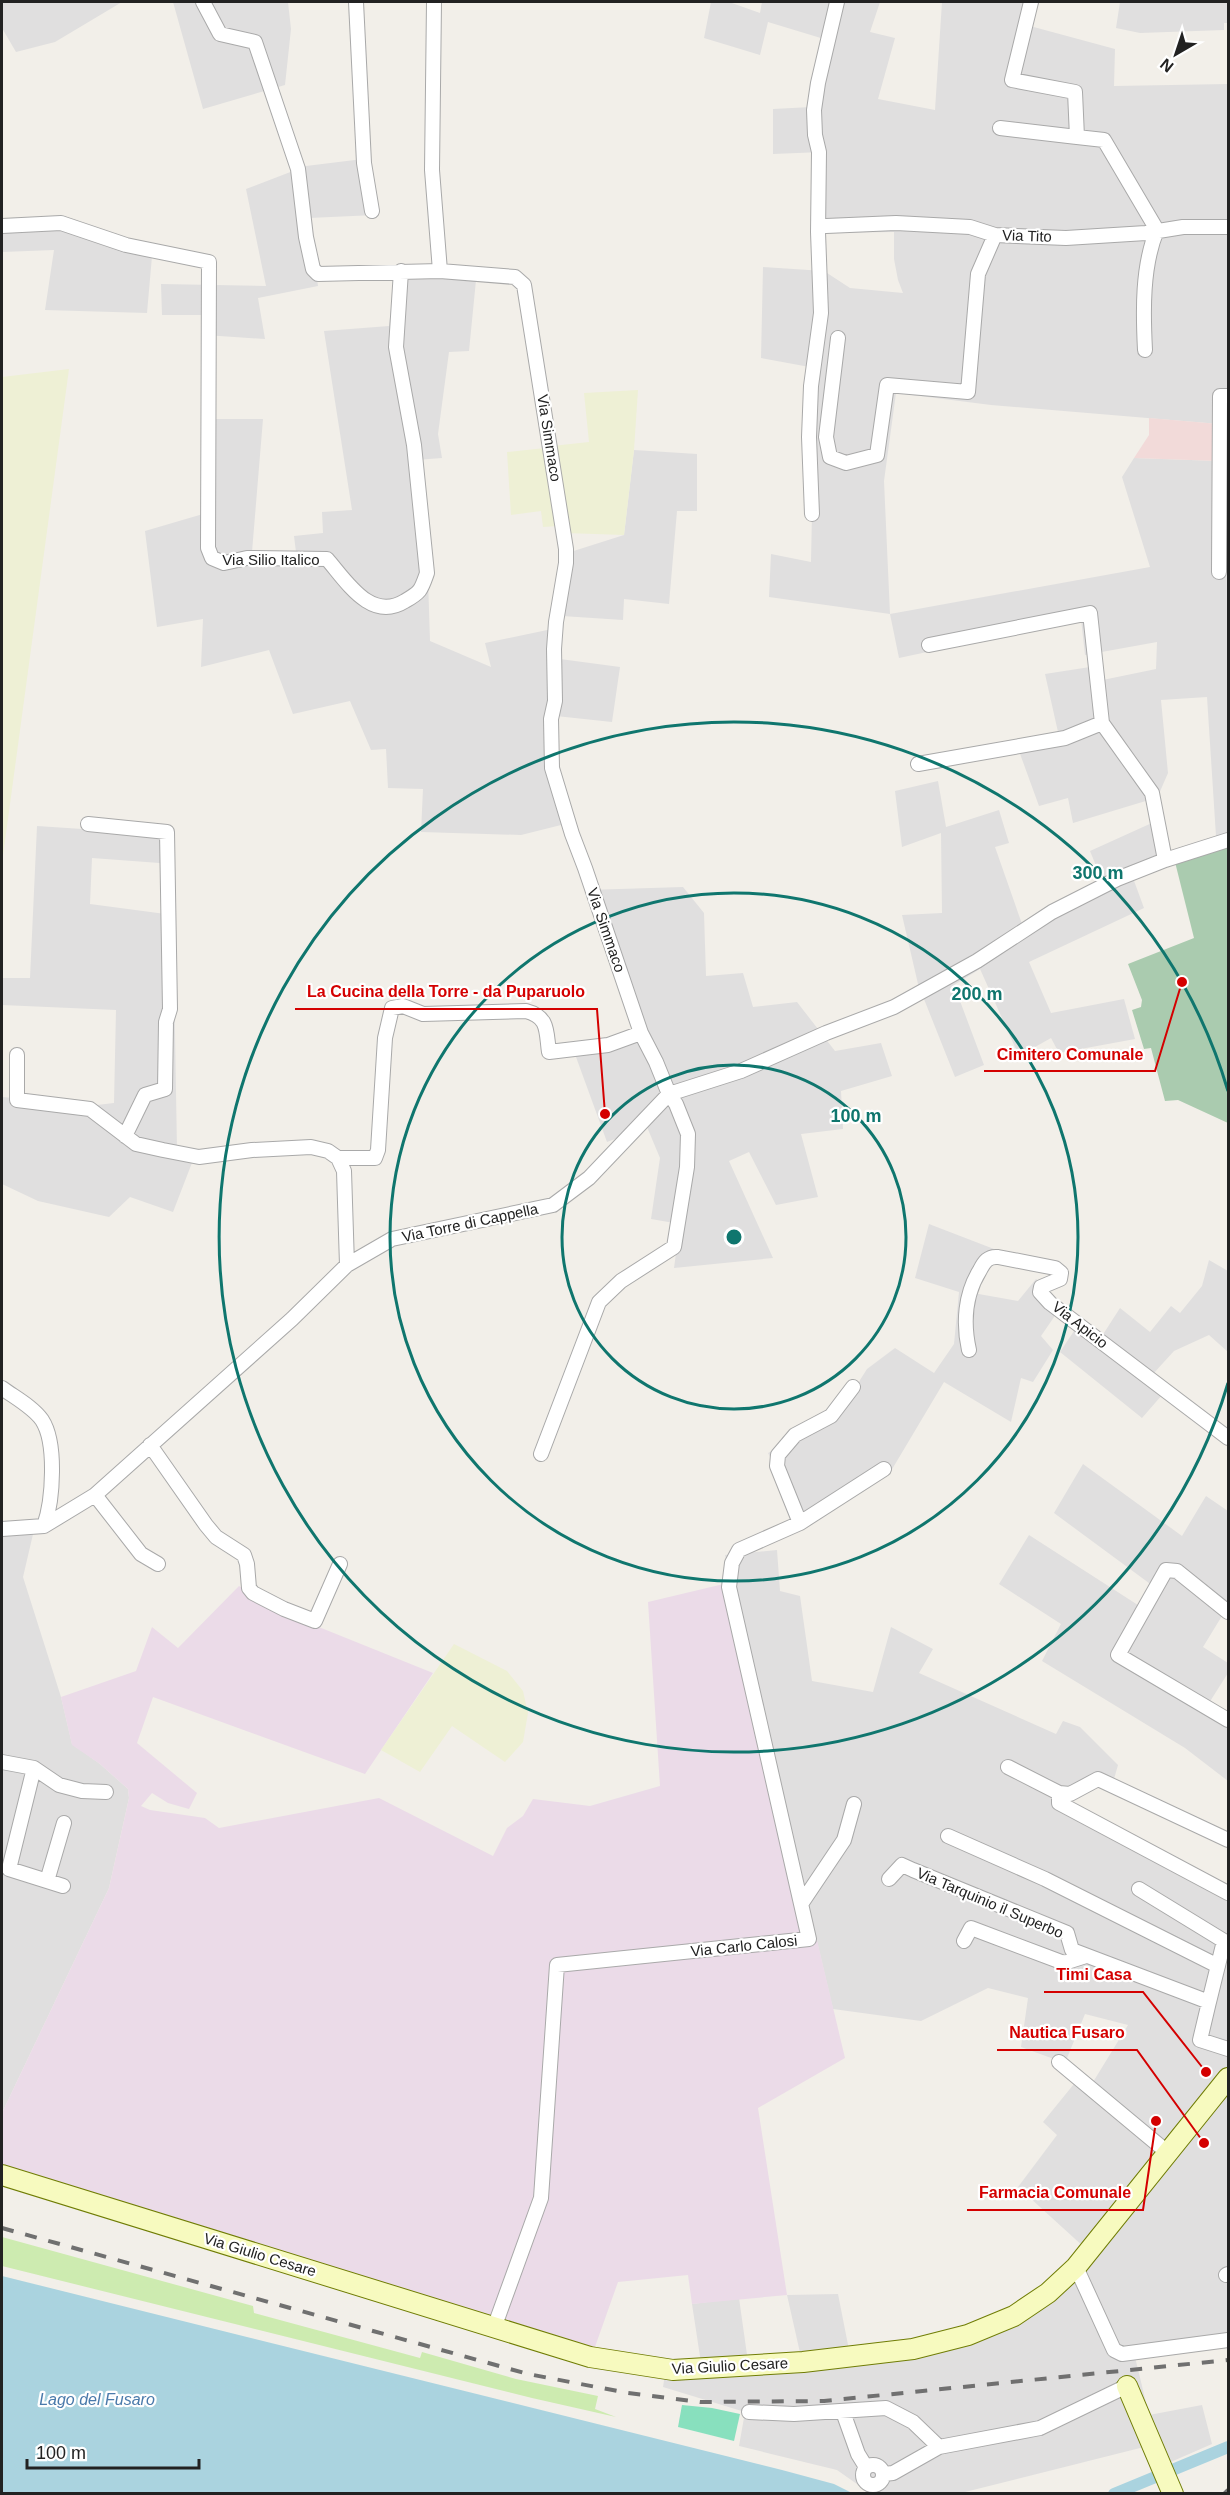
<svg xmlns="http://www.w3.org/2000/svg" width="1230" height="2495" viewBox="0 0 1230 2495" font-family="Arial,sans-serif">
	<rect width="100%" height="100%" fill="#f2efe9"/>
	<path fill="#e0dfdf" d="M2 2H122L55 42 16 52 2 28Z
		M173 2H288L291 29 285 85 203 109Z
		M711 2H729L760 13 762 2H880L870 32 895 38 878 99 935 110 942 2H1036L1030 26 1115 49 1114 86 1228 84V445H1216L1219 424 991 405 896 393 884 481 890 614 1150 567 1122 477 1134 458 1219 461 1220 546 1228 545V833L1216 836 1207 697 1161 700 1168 773 1158 796 1173 865 1133 878 1144 908 1029 962 1051 1013 1124 999 1135 1039 1059 1053 1051 1038 1019 1056 980 969 954 985 984 1065 955 1077 918 984 902 915 942 913 941 833 902 847 895 791 938 781 946 827 999 810 1009 843 995 847 1022 924 1103 883 1090 851 1154 822 1149 800 1073 823 1068 798 1039 806 1015 740 1058 732 1045 674 1090 667 1093 682 1156 669 1157 642 1085 655 1081 619 899 658 890 614 769 597 771 554 811 562 815 368 761 358 763 267 824 271 850 288 903 293 898 280 894 259V232L821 233 822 152 773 154V109L811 107 824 39 768 22 760 55 704 38Z
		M1120 2H1228V23H1224V30L1140 33 1116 28Z
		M371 158 375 215 309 218 318 286 258 298 265 339 205 335 203 315H162L161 284 266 286 246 189 306 166Z
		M53 220 153 245 147 313 45 310 54 250 2 252V225Z
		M396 265 477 270 469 351 449 352 438 434 442 458 416 460 428 579 430 641 491 667 485 643 552 629 561 555 624 535 634 450 697 454V511H677L669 604 624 599 623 620 562 616 560 659 620 667 612 722 556 716V768L573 822 521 835 421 832 423 789 388 788 386 749 371 750 350 701 293 714 269 650 201 667 203 619 157 627 145 531 203 514 206 419H263L252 552H296L294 536 323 533 322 512 352 510 324 331 389 326Z
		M37 826 173 835V864L92 858 90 904 173 915 177 1150 195 1155 173 1212 130 1197 109 1217 38 1201 2 1184V1097L97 1105 114 1103 116 1010 2 1005V978H30Z
		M683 887 704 913 706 976 743 973 753 1007 797 1002 835 1051 881 1043 892 1076 841 1091 843 1129 801 1134 818 1197 776 1205 749 1152 729 1161 773 1258 674 1268 680 1224 651 1219 660 1158 647 1127 607 1142 572 1046 635 1031 587 890Z
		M929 1224 994 1249 973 1293 1018 1301 1036 1279 1063 1304 1041 1336 1053 1350 1033 1382 1021 1378 1011 1422 944 1382 891 1471 805 1526 768 1453 836 1418 867 1369 895 1348 934 1373 954 1344 959 1292 915 1278Z
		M1209 1260 1228 1271V1352L1209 1335 1174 1351 1153 1374 1169 1387 1142 1418 1060 1352 1082 1319 1102 1336 1120 1308 1150 1332 1171 1306 1180 1313 1202 1286Z
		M1083 1464 1182 1536 1206 1496 1228 1511V1614L1225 1611 1203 1647 1228 1663V1673L1209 1703 1228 1713V1781L1185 1748 1042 1661 1061 1624 999 1584 1029 1535 1141 1607 1153 1586 1054 1513Z
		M34 1530 23 1577 61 1697 72 1744 100 1764 128 1789 129 1798 109 1888 2 2113V1532Z
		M777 1550 780 1591 800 1596 812 1681 873 1692 891 1627 933 1649 919 1673 1056 1734 1063 1721 1080 1727 1118 1765 1114 1779 1068 1802 1228 1889V2348L1135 2357 1149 2415 1202 2405 1212 2444 1157 2468 1148 2446 961 2493H867L864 2489 837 2470 739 2446 745 2412 663 2387 667 2361 701 2363 692 2304 739 2298 749 2369 803 2366 787 2295 838 2294 851 2360 1010 2321 1085 2248 1018 2187 1057 2135 1043 2122 1078 2079 1090 2087 1128 2025 1085 2014 1065 2063 1021 2047 1028 1998 988 1988 921 2021 833 2009 725 1555Z"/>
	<path fill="#f2dad9" d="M1149 418 1219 424 1216 445H1228V545L1219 546V461L1134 458 1149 435Z"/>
	<path fill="#ebdbe8" d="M732 1582 845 2058 758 2108 787 2295 692 2304 688 2275 618 2282 590 2361 2 2171V2113L109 1888 129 1798 128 1789 100 1764 72 1745 61 1697 136 1671 152 1627 178 1648 239 1586 289 1615 433 1673 365 1774 153 1697 137 1743 197 1793 189 1809 168 1803 152 1793 141 1806 150 1810 205 1818 219 1828 379 1798 493 1856 507 1828 523 1816 533 1799 590 1806 660 1786 648 1602Z"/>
	<path fill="#eef0d5" d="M69 369 2 863V377Z
		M638 390 634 450 624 535 565 533 552 446 589 442 584 393Z
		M545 448 558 526 543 527 541 511 511 515 507 452Z
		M454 1644 507 1671 523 1691 528 1713 523 1742 505 1762 452 1726 420 1772 381 1750Z"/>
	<path fill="#cdebb0" d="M2 2237 253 2306 254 2313 420 2358 422 2352 516 2379 598 2396 595 2409 616 2417 532 2398 2 2266Z"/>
	<path fill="#aacbaf" d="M1228 847V1123L1178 1100 1165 1101 1151 1048 1144 1049 1132 1010 1141 1007 1142 1000 1128 964 1194 938 1175 862Z"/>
	<path fill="#88e0be" d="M682 2405 712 2408 740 2414 734 2441 678 2427Z"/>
	<path fill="#aad3df" d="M2 2276 782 2470 834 2484 852 2493H2Z"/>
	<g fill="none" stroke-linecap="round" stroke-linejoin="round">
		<path stroke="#aad3df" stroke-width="12" d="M1114 2494 1228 2447"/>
		<defs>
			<path id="street" d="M203 2 220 34 255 42 298 169 306 237 313 269 318 274 440 271 515 277 524 285 566 549V563L556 622 554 649 555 701 551 719 552 768 572 834 585 868 641 1033 656 1062 669 1094 676 1104 688 1134 687 1167 674 1247 621 1281 599 1302 541 1454
				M356 2 364 163 372 211
				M434 2 432 170 440 271
				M1031 2 1012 80 1075 92 1077 137 1104 140 1157 230C1142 266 1143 312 1145 350
				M1000 128 1077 137
				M2 226 61 223 126 245 209 262 208 548 212 558 224 563 247 558 327 559C347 582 371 622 405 601 421 592 421 590 427 573L414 445 396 347 401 271
				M826 226 896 223 970 227 995 235 1066 238 1146 233 1183 227H1228
				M838 338 826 437 830 457 846 463 877 455 887 385 968 392 978 274 995 235
				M812 514 809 437 811 386 821 313 818 232 819 152 815 135 814 110 818 83 837 2
				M1219 572 1220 396H1228
				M929 645 1090 613 1102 723 1152 793 1165 860
				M918 764 1065 738 1102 723
				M88 824 167 832 170 1009 166 1022 165 1089 145 1095 125 1136
				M17 1055V1100L90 1109 136 1144 163 1150 199 1157 252 1150 311 1147 328 1151 338 1158 344 1171 347 1265
				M338 1158H375L378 1150 385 1038 392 1008 403 1006 423 1014 526 1011C549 1017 546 1031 549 1052L608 1045 641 1033
				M969 1350C963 1323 965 1294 980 1270 984 1262 988 1256 998 1257L1055 1268 1061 1273 1060 1279 1041 1287 1040 1292 1050 1303 1228 1438
				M2 1388C14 1397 33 1407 42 1420 57 1443 53 1501 44 1526
				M150 1445 206 1525 216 1537 244 1555 247 1564 249 1588 253 1593 284 1609 315 1621 340 1564
				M95 1495 141 1554 158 1564
				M800 1523 777 1466 778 1455 795 1435 831 1416 853 1387
				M2 1529 44 1526 95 1495 292 1319 347 1265 392 1239 553 1205 589 1178 669 1094 741 1071 826 1033 894 1007 977 961 1052 912 1117 879 1165 860 1228 840
				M1228 1612 1177 1571 1166 1570 1118 1655 1228 1720
				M2 1762 34 1768 59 1785 82 1791 106 1792
				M1008 1767 1059 1793V1803L1228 1893
				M34 1768 9 1869 63 1886
				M1059 1793 1070 1794 1098 1779 1228 1840
				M948 1836 1045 1879 1218 1966
				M889 1879 902 1865 913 1870 1067 1933 1072 1950 1209 2002 1200 2040 1228 2049
				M47 1881 64 1823
				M1139 1889 1224 1941 1209 2002
				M801 1904 844 1840 854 1804
				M964 1941 971 1928 1064 1963 1086 1956
				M1059 2062 1167 2152
				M1076 2267 1114 2350 1122 2354 1228 2340
				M1226 2275 1228 2274
				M494 2328 541 2198 557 1965 809 1939 729 1587 732 1563 739 1550 800 1523 884 1469
				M749 2412 794 2414 886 2408 913 2422 939 2447
				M843 2412 858 2454 866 2467
				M863 2475a10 10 0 1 1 20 0a10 10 0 1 1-20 0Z
				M884 2474 893 2473 939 2447 1040 2428 1127 2386"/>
			<path id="secondary" d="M2 2175 590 2357 673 2370 803 2362 913 2349 968 2335 1014 2316 1048 2293 1076 2267 1228 2078
				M1127 2386 1173 2494"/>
		</defs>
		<use href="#street" stroke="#a9a9a9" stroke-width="16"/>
		<use href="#secondary" stroke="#707d05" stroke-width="22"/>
		<use href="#street" stroke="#fff" stroke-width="14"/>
		<use href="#secondary" stroke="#f7fabf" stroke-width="20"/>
		<path stroke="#707070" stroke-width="4" stroke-dasharray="12 12" stroke-linecap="butt" d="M2 2228 528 2374 628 2393 700 2402 824 2401 1228 2360
			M1224 2494 1228 2490"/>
	</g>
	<g fill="none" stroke="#0f766e" stroke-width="3">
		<circle cx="734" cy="1237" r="172"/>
		<circle cx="734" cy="1237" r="344"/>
		<path d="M1228 1383A515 515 0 1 1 1228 1091"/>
	</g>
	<g text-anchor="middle" stroke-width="4.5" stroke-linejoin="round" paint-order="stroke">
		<g font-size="15" fill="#222" stroke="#fff">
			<text transform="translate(1027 236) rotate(2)" y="5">Via Tito</text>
			<text transform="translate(549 438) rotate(81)" y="5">Via Simmaco</text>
			<text x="271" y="565">Via Silio Italico</text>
			<text transform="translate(606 930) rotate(71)" y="5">Via Simmaco</text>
			<text transform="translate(470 1223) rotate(-12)" y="5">Via Torre di Cappella</text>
			<text transform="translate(1080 1325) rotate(38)" y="5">Via Apicio</text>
			<text transform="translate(990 1903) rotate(23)" y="5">Via Tarquinio il Superbo</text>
			<text transform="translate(744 1946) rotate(-6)" y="5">Via Carlo Calosi</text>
			<text transform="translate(260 2255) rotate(17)" y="5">Via Giulio Cesare</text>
			<text transform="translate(730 2366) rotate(-3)" y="5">Via Giulio Cesare</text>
		</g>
		<g font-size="16" font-style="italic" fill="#4a7aab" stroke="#fff">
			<text x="97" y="2405">Lago del Fusaro</text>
		</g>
	</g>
	<circle cx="734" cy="1237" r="9" fill="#0f766e" stroke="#fff" stroke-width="3"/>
	<g font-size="18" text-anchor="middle" font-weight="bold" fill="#0f766e" stroke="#fff" stroke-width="4.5" stroke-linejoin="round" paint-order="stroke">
		<text x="1098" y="879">300 m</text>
		<text x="977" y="1000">200 m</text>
		<text x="856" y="1122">100 m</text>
	</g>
	<path fill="none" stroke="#d40000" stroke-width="2" d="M605 1114L597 1009H295M1182 982L1155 1071H984M1206 2072L1143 1992H1044M1204 2143L1137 2050H997M1156 2121L1143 2210H967"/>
	<g fill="#d40000" stroke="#fff" stroke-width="2">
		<circle cx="605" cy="1114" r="6"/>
		<circle cx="1182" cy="982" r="6"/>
		<circle cx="1206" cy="2072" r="6"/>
		<circle cx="1204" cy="2143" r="6"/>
		<circle cx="1156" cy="2121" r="6"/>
	</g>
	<g font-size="16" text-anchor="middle" font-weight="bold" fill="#d40000" stroke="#fff" stroke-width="4.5" stroke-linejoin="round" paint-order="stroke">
		<text x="446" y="997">La Cucina della Torre - da Puparuolo</text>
		<text x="1070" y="1060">Cimitero Comunale</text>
		<text x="1094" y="1980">Timi Casa</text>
		<text x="1067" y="2038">Nautica Fusaro</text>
		<text x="1055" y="2198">Farmacia Comunale</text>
	</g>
	<rect width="1230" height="2495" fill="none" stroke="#222222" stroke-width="6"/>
	<g transform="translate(1176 54) rotate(219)" stroke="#ffffff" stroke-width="4.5" paint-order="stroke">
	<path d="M0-4.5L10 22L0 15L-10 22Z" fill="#222222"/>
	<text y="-9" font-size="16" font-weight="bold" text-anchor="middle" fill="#222222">N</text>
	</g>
	<path d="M27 2459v9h172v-9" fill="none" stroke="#222222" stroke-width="3"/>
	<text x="36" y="2459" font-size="18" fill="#222222" stroke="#ffffff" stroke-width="4.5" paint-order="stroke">100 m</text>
</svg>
